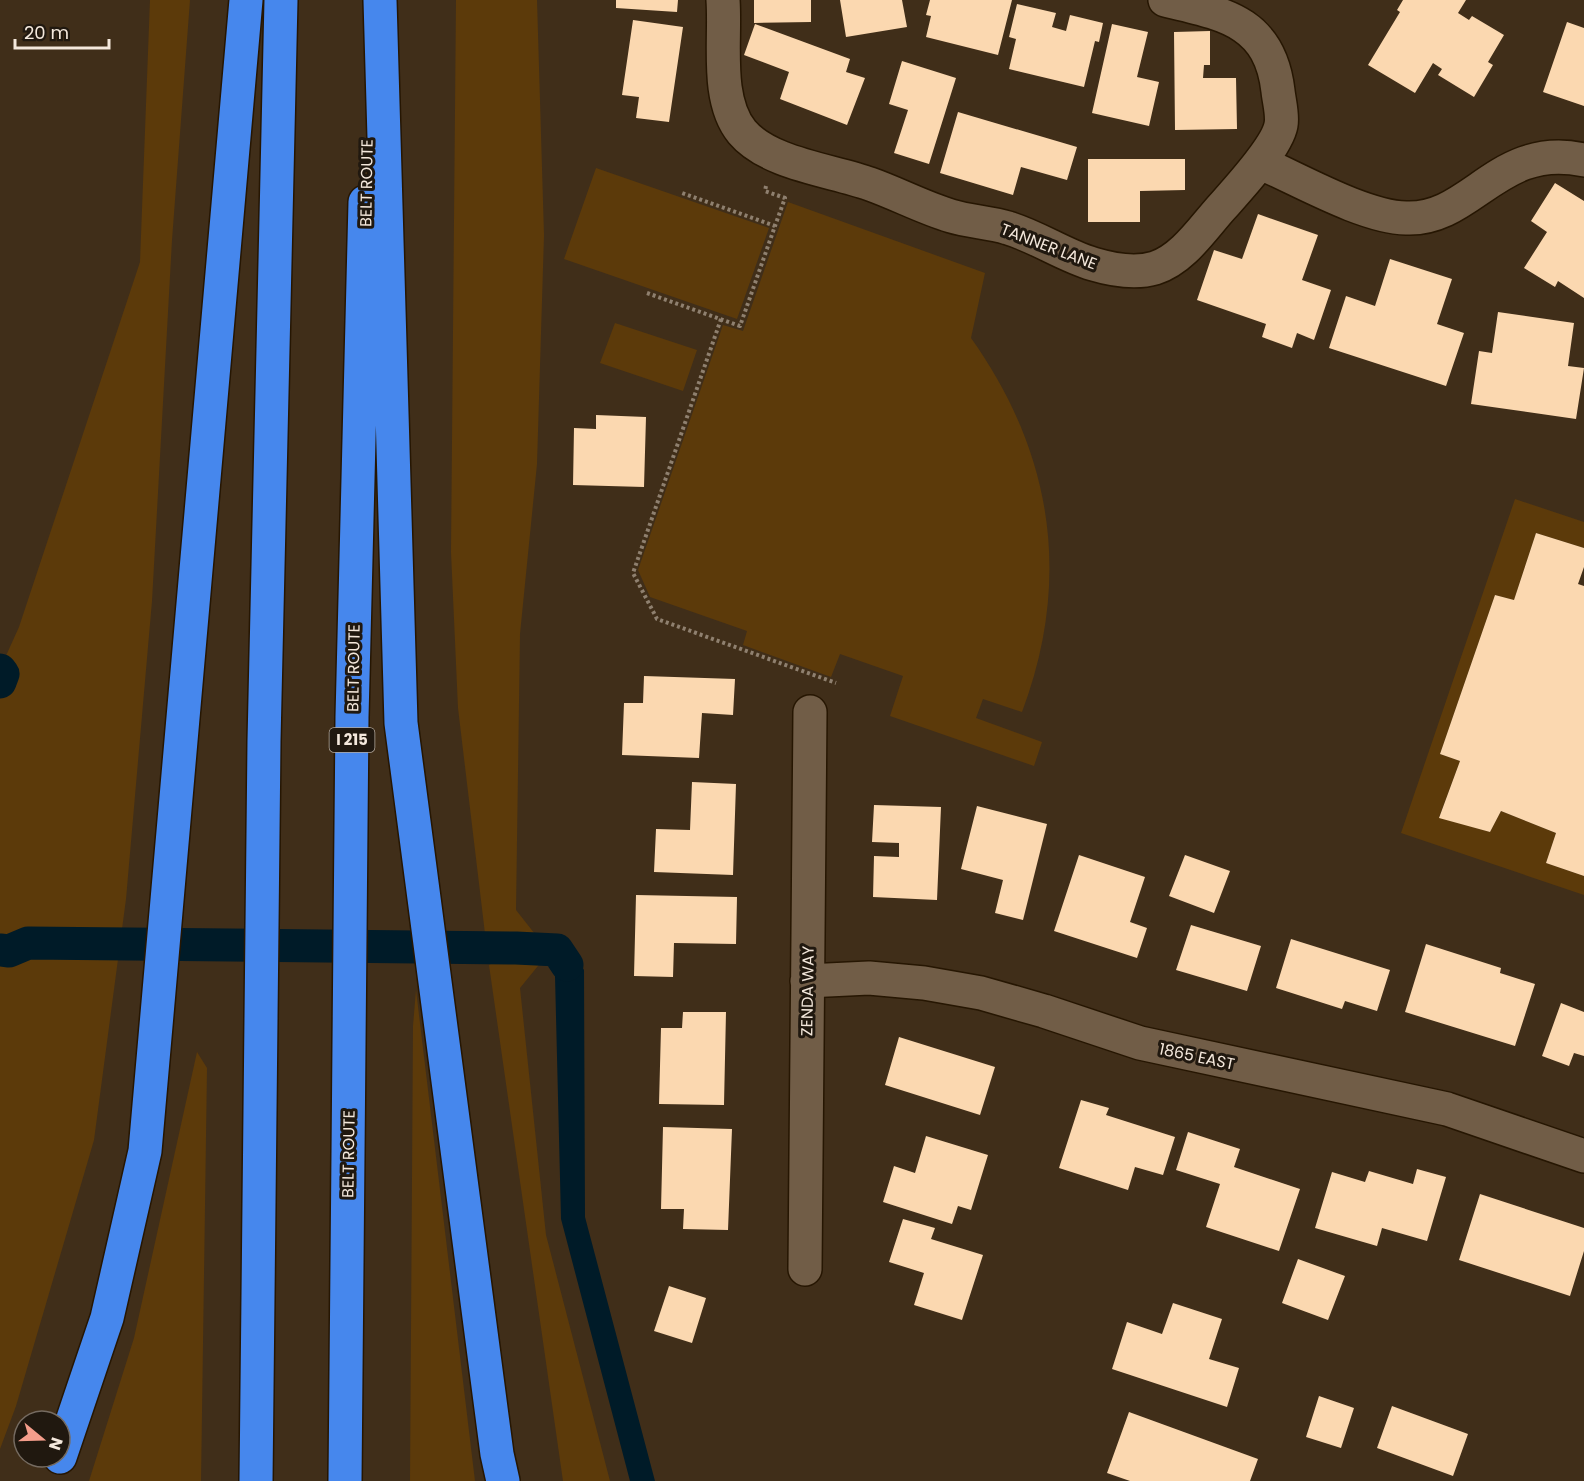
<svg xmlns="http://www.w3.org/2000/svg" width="1584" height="1481" viewBox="0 0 1584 1481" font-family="Poppins,sans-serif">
	<rect width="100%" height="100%" fill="#402e19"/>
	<path fill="#5c3a0a" d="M150 0H190L172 240 152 601 126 899 94 1140 16 1406 0 1449V669L19 627 140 262Z
		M456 0H537L544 235 537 464 520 634 516 910 542 943 486 942 458 708 451 552Z
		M596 168 769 228 737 319 564 259Z
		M788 202 985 273 971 338C1053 453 1072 579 1022 712L983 699 976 718 1042 742 1034 766 890 716 903 676 840 654 831 677 743 645 747 631 650 597 638 570 723 325 743 331Z
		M615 323 697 350 683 391 600 363Z
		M1515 499 1584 522V548L1536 533 1514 600 1495 595 1440 754 1460 761 1439 817 1490 832 1501 811 1556 833 1546 863 1584 876V895L1401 833Z
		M497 961H542L520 988 546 1235 610 1481H563L489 965Z
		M416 990 475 1481H410L413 1026Z
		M197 1052 207 1068 201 1481H89L134 1338Z"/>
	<path fill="#001b28" d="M534 933 565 937 584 970 585 1217 655 1481H630L561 1219 555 976 549 960 529 959Z"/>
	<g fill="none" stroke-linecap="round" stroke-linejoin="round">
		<path stroke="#001b28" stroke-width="33" d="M0 670 3 674 0 682
			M0 950 9 951 28 943 516 948 557 950 567 965"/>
	</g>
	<path fill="#fbd8b0" d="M616 0H678L677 12 616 8Z
		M754 0H811V22L754 23Z
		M840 0H902L907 27 846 37Z
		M930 0H1012L998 55 926 37 931 16 926 15Z
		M1403 0H1466L1458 13 1469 20 1472 16 1504 35 1488 62 1493 65 1474 97 1438 75 1442 69 1433 63 1415 93 1368 65 1400 12 1397 10Z
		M1017 4 1056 13 1052 27 1066 31 1070 15 1103 23 1099 42 1095 41 1084 87 1009 69 1016 39 1009 37Z
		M633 20 683 27 669 122 636 118 639 97 622 95Z
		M1567 22 1584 28V106L1543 92Z
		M755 24 850 59 846 72 865 78 847 125 780 99 789 72 744 55Z
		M1112 24 1148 32 1137 77 1159 82 1149 126 1092 113Z
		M1210 31V65H1204L1203 78H1236L1237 129 1175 130 1174 32Z
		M902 61 956 78 929 164 894 153 908 110 889 104Z
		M958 112 1077 147 1067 180 1021 167 1013 195 940 173Z
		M1088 159H1185V190L1140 191V222H1088Z
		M1555 183 1584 201V298L1558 281 1555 287 1524 268 1547 232 1531 221Z
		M1258 214 1318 235 1302 280 1331 290 1314 340 1297 333 1292 348 1262 337 1266 324 1197 300 1214 250 1242 259Z
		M1390 259 1452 279 1437 324 1464 333 1446 386 1329 348 1346 296 1375 306Z
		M1498 312 1574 323 1568 366 1584 368 1576 419 1471 404 1479 351 1492 353Z
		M596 415 646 417 644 487 573 485 574 428 596 429Z
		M1536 533 1584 548V567L1578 584 1584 586V876L1546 863 1556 833 1501 811 1490 832 1439 818 1460 761 1440 754 1495 595 1514 600Z
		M644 676 735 679 733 715 702 713 699 758 622 755 624 703H643Z
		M692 782 736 784 733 875 654 872 656 829 690 830Z
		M874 805 941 807 937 900 873 897 874 856 899 857V843L872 842Z
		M977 806 1047 824 1023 920 995 913 1003 880 961 869Z
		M1079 855 1145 877 1130 922 1147 928 1137 958 1054 931Z
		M1185 855 1230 871 1214 913 1169 896Z
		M636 895 737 897 736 944 674 943 673 977 634 976Z
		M1191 925 1261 946 1247 991 1176 970Z
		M1291 939 1390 970 1377 1011 1345 1001 1342 1009 1276 988Z
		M1426 944 1501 968 1500 973 1535 984 1515 1046 1405 1012Z
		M1561 1003 1584 1012V1056L1574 1053 1569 1066 1542 1056Z
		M683 1012H726L724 1105 659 1104 661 1028H682Z
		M899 1037 995 1067 980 1115 885 1085Z
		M1081 1100 1109 1108 1106 1115 1175 1137 1163 1175 1135 1167 1128 1190 1059 1168Z
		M663 1127 732 1129 728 1230 683 1229 684 1209H661Z
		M1188 1132 1240 1149 1234 1167 1300 1189 1279 1251 1206 1227 1220 1184 1176 1170Z
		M926 1136 988 1155 971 1210 958 1206 952 1224 883 1202 894 1166 915 1173Z
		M1417 1169 1446 1177 1427 1241 1382 1228 1377 1246 1315 1228 1332 1172 1365 1182 1369 1171 1413 1184Z
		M1480 1194 1584 1228V1251L1570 1296 1459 1260Z
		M903 1219 935 1228 931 1239 983 1255 962 1320 914 1305 924 1273 889 1262Z
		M1298 1259 1345 1276 1328 1320 1282 1303Z
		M669 1286 706 1298 692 1343 654 1331Z
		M1173 1303 1222 1319 1209 1359 1239 1368 1227 1407 1112 1369 1127 1322 1162 1334Z
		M1319 1396 1354 1408 1341 1448 1306 1437Z
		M1392 1406 1468 1434 1453 1476 1377 1448Z
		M1129 1412 1258 1459 1250 1481H1130L1107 1473Z"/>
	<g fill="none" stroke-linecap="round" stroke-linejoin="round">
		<defs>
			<path id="minor" d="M723 0C726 40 715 99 742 132 769 164 831 170 870 184 898 194 924 208 951 216 970 222 990 222 1008 228 1038 237 1063 255 1093 264 1113 270 1135 274 1155 268 1183 259 1203 228 1222 207 1238 189 1277 147 1281 125 1283 115 1279 101 1278 91 1270 21 1224 14 1165 0
				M1261 163C1300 180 1364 217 1406 218 1472 221 1498 141 1584 160
				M807 981 869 978 924 983 981 993 1044 1011 1140 1043 1447 1109 1584 1156
				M805 1269 810 712"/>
			<path id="highway" d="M380 0 401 723 497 1454 503 1481
				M60 1457 107 1318 145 1151 246 0
				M256 1481 264 741 281 0
				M345 1481 352 717 365 202"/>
		</defs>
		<use href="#minor" stroke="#261602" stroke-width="36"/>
		<use href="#highway" stroke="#261602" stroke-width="36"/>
		<path stroke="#8f806f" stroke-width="4" stroke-dasharray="3 3" stroke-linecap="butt" d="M766 186 765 191 785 198 775 226
			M647 293 740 326 775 226 682 193
			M721 319 633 573 657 619 836 683"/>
		<use href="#minor" stroke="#715d47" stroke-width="33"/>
		<use href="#highway" stroke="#4687ed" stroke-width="33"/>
	</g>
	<g text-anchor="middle" stroke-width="6" stroke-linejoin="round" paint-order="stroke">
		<rect fill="#20180f" stroke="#b4aa9e" stroke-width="1.5" x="329.5" y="728" width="45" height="24" rx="4.5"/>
		<g font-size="15" font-weight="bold" fill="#f4e8dc">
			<text x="352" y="745">I 215</text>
		</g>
		<g font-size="16" fill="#f4e8dc" stroke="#20180f">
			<text transform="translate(366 183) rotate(-89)" y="6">BELT ROUTE</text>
			<text transform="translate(1049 246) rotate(21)" y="6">TANNER LANE</text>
			<text transform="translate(353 668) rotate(-89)" y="6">BELT ROUTE</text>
			<text transform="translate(807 991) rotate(-89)" y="6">ZENDA WAY</text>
			<text transform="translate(1197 1056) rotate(12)" y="6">1865 EAST</text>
			<text transform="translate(348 1154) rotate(-89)" y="6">BELT ROUTE</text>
		</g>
	</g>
	<g transform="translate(42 1439) rotate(109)"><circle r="28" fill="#20180f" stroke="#756b61" stroke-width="1.5"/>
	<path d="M0-4.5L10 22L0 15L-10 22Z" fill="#f49d8b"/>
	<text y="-9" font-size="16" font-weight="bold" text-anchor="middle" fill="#f4e8dc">N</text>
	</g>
	<path d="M15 39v9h94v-9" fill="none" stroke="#f4e8dc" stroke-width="3"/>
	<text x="24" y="39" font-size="18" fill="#f4e8dc" stroke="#20180f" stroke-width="4.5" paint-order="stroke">20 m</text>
</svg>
